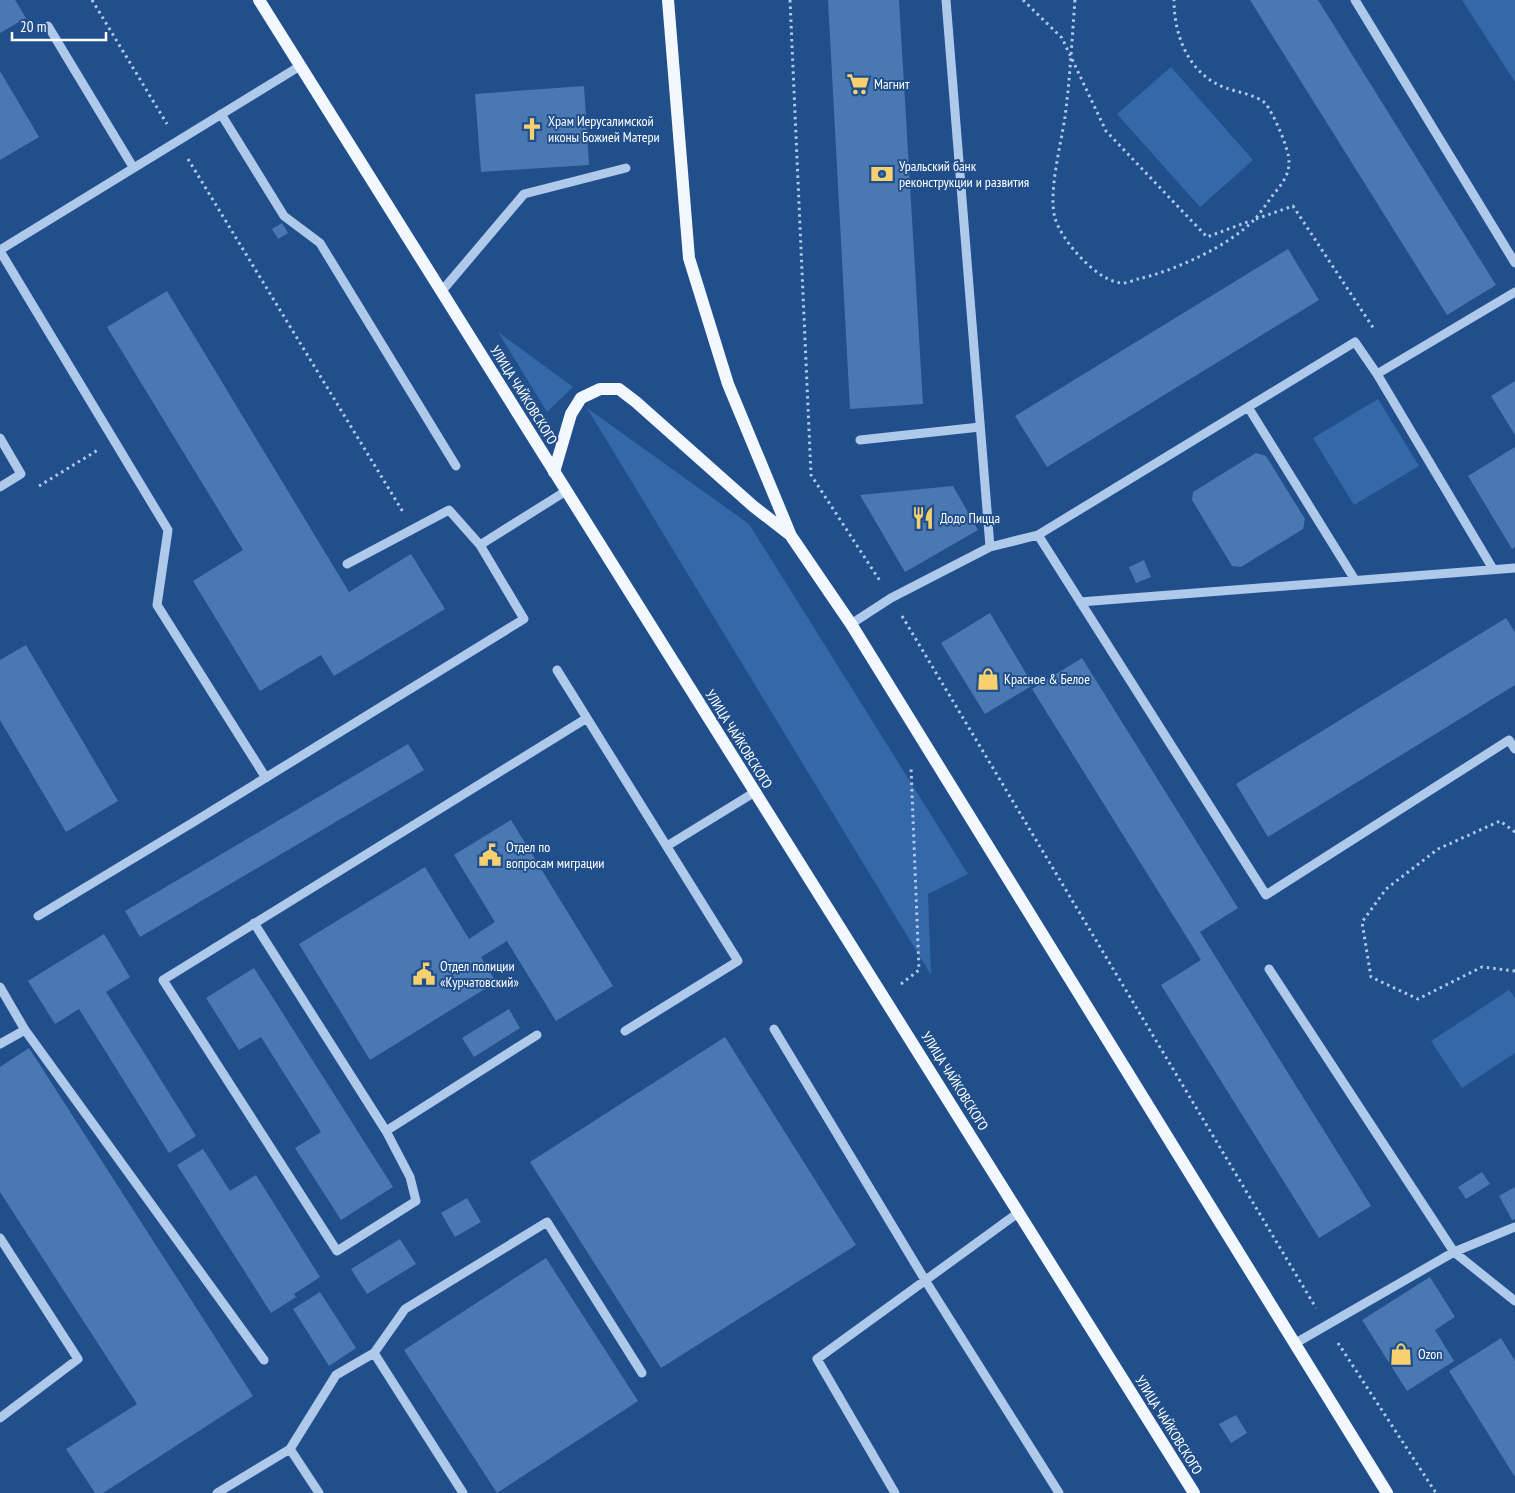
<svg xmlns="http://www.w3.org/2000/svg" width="1515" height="1493" viewBox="0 0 1515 1493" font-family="'PT Sans Narrow',sans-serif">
	<rect width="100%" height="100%" fill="#214f8b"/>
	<path fill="#3568a8" d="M1462 0H1515V82Z
		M1171 67 1253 160 1200 207 1117 114Z
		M498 332 573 387 547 412Z
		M1378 399 1419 466 1354 505 1313 438Z
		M587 408 749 524 968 874 928 894 931 975Z
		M1509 990 1515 998V1053L1462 1088 1431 1041Z"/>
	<path fill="#4a78b2" d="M0 0H15L26 18 0 33Z
		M828 0H899L923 404 850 409Z
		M1250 0H1318L1496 285 1447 315Z
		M0 71 39 137 0 160Z
		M584 86 589 165 481 172 475 94Z
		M282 223 288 233 278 239 272 229Z
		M1288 249 1319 300 1047 467 1015 416Z
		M167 291 349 592 411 554 445 609 334 676 321 655 260 691 193 581 243 550 107 327Z
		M1515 381V435L1491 396Z
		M1515 447V547L1512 549 1468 476Z
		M1256 453 1266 456 1305 519 1303 529 1241 567 1232 566 1192 500 1193 492Z
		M953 486 978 530 905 572 860 495Z
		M1144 560 1151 577 1136 583 1129 567Z
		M990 613 1033 685 985 714 941 643Z
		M1506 618 1515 632V685L1268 837 1236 784Z
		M26 645 118 801 66 832 0 720V660Z
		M1082 658 1238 908 1200 932 1371 1206 1319 1238 1161 985 1201 960 1032 689Z
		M408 744 424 770 140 937 125 911Z
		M511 820 613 986 556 1021 507 941 481 957 496 982 370 1060 299 944 425 867 469 939 495 922 454 855Z
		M104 934 130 977 106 992 196 1136 169 1153 79 1009 55 1024 28 981Z
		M254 968 393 1187 341 1220 295 1148 321 1132 261 1037 239 1050 206 998Z
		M509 1009 520 1028 474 1057 462 1038Z
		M725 1037 856 1245 661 1368 530 1162Z
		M29 1048 253 1396 103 1493H95L66 1449 137 1404 0 1192V1067Z
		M203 1149 230 1191 256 1175 320 1277 294 1294 296 1297 271 1313 177 1165Z
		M1482 1172 1490 1184 1466 1199 1458 1187Z
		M1515 1187V1219L1512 1220 1499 1196Z
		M467 1198 481 1222 455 1237 441 1213Z
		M400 1239 416 1264 367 1294 351 1269Z
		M546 1258 638 1401 497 1493 404 1350Z
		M1430 1277 1455 1317 1435 1330 1454 1361 1407 1391 1362 1320Z
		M320 1292 356 1348 329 1366 293 1309Z
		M1501 1338 1515 1361V1477L1449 1371Z
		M1236 1415 1247 1433 1231 1443 1219 1424Z"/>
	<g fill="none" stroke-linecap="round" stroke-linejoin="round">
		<path stroke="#afc9eb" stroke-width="3" stroke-dasharray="2.5 4" stroke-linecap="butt" d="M92 0 167 124
			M790 0 811 475 880 581
			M1023 0 1062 38 1106 131 1207 237 1250 221
			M1075 0C1072 39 1070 78 1065 117 1061 144 1048 193 1055 218 1061 240 1098 283 1123 283 1128 283 1134 280 1138 279 1174 271 1229 246 1255 219 1261 212 1267 203 1273 195 1281 185 1289 176 1289 162 1290 151 1273 112 1265 103 1256 95 1237 92 1226 88 1189 75 1174 36 1174 0
			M188 159 403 512
			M1256 219 1293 206 1374 329
			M39 486 98 450
			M902 616 1316 1308
			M1515 832 1500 821 1438 849 1386 889 1362 922 1371 977 1418 999 1482 967 1515 971
			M901 984 919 970 911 767
			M1338 1343 1436 1493"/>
		<path stroke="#afc9eb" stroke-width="9" d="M946 0 990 547
			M1355 0 1515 263
			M48 26 133 167
			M221 114 284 216 320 243 456 466
			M0 250 300 66
			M0 251 168 530 157 605 266 778
			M441 292 524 194 626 168
			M1377 374 1515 292
			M1248 407 1355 580
			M0 438 21 474 0 487
			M860 440 980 427
			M1038 535 1266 895 1509 740 1515 749
			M347 564 449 510 480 545
			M1080 602 1515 568
			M851 624 891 598 990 547 1038 535 1355 342 1377 374 1493 569
			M557 670 738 961 625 1031
			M667 846 755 792
			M38 916 192 823 524 619 480 545 566 491
			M254 923 386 1131 537 1035
			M1269 969 1454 1252 1515 1301
			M0 987 25 1030 264 1360
			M774 1029 925 1280 1059 1493
			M0 1044 25 1030
			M386 1131 410 1177 416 1201 337 1251 163 980 587 718
			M0 1238 78 1359 0 1418
			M1294 1344 1454 1252 1515 1227
			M374 1353 463 1493
			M290 1449 319 1493
			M217 1493 290 1449 336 1375 374 1353 405 1309 547 1222 642 1373
			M895 1493 817 1359 1018 1213"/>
		<path stroke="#f3f7fe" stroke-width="12" d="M259 0 1194 1493
			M668 0 689 258 728 384 791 536 851 624 1387 1493
			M554 472 571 414 581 398 600 389H619L636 402 753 506 789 534"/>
	</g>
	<defs>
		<symbol id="supermarket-bare" viewBox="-9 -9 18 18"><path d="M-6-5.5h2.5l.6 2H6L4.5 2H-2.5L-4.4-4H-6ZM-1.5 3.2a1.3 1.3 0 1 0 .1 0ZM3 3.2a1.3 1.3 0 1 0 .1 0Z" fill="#f7d170" stroke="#214f8b" stroke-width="2.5" paint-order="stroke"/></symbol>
		<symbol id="church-bare" viewBox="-9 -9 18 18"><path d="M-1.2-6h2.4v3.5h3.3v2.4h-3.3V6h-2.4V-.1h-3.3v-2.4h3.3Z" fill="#f7d170" stroke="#214f8b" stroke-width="2.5" paint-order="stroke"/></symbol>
		<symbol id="bank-bare" viewBox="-9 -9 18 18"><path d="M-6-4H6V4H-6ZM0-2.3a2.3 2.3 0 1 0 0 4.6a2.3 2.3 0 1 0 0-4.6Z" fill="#f7d170" stroke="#214f8b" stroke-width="2.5" paint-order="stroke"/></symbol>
		<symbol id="restaurant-bare" viewBox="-9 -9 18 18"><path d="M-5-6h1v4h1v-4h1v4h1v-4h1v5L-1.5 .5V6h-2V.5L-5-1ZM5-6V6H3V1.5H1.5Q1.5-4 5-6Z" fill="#f7d170" stroke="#214f8b" stroke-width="2.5" paint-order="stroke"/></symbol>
		<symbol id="shop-bare" viewBox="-9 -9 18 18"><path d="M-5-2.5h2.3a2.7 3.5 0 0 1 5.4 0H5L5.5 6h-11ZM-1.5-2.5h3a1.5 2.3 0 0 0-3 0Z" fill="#f7d170" stroke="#214f8b" stroke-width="2.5" paint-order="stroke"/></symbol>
		<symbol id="civic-bare" viewBox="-9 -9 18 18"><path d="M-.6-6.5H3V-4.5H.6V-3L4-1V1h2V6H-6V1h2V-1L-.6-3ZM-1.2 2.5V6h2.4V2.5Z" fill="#f7d170" stroke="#214f8b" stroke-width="2.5" paint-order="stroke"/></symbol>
	</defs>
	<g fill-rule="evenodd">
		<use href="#supermarket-bare" x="842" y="68" width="32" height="32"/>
		<use href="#church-bare" x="516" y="113" width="32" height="32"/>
		<use href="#bank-bare" x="866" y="158" width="32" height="32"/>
		<use href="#restaurant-bare" x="907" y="502" width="32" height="32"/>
		<use href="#shop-bare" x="972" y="663" width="32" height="32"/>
		<use href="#civic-bare" x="474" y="839" width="32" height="32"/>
		<use href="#civic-bare" x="408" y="958" width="32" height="32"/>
		<use href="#shop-bare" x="1385" y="1338" width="32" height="32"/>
	</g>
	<g text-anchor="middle" stroke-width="4" stroke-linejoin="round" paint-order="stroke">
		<g font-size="14" fill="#fff" stroke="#214f8b" text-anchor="start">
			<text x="874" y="89">Магнит</text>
			<text x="548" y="126">Храм Иерусалимской<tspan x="548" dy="16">иконы Божией Матери</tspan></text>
			<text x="899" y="171">Уральский банк<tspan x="899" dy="16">реконструкции и развития</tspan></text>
			<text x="940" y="523">Додо Пицца</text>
			<text x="1004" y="684">Красное &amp; Белое</text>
			<text x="506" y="852">Отдел по<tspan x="506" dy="16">вопросам миграции</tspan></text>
			<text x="440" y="971">Отдел полиции<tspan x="440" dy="16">«Курчатовский»</tspan></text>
			<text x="1418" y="1359">Ozon</text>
		</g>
		<g font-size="14" fill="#fff" stroke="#214f8b">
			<text transform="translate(524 395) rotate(58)" y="5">УЛИЦА ЧАЙКОВСКОГО</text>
			<text transform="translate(739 739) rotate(58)" y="5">УЛИЦА ЧАЙКОВСКОГО</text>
			<text transform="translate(955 1081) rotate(58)" y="5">УЛИЦА ЧАЙКОВСКОГО</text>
			<text transform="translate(1169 1425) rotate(58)" y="5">УЛИЦА ЧАЙКОВСКОГО</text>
		</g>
	</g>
	<path d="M12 32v8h94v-8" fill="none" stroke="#ffffff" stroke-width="2.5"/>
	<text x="20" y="32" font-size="15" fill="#ffffff" stroke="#214f8b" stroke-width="4" paint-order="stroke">20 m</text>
</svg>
